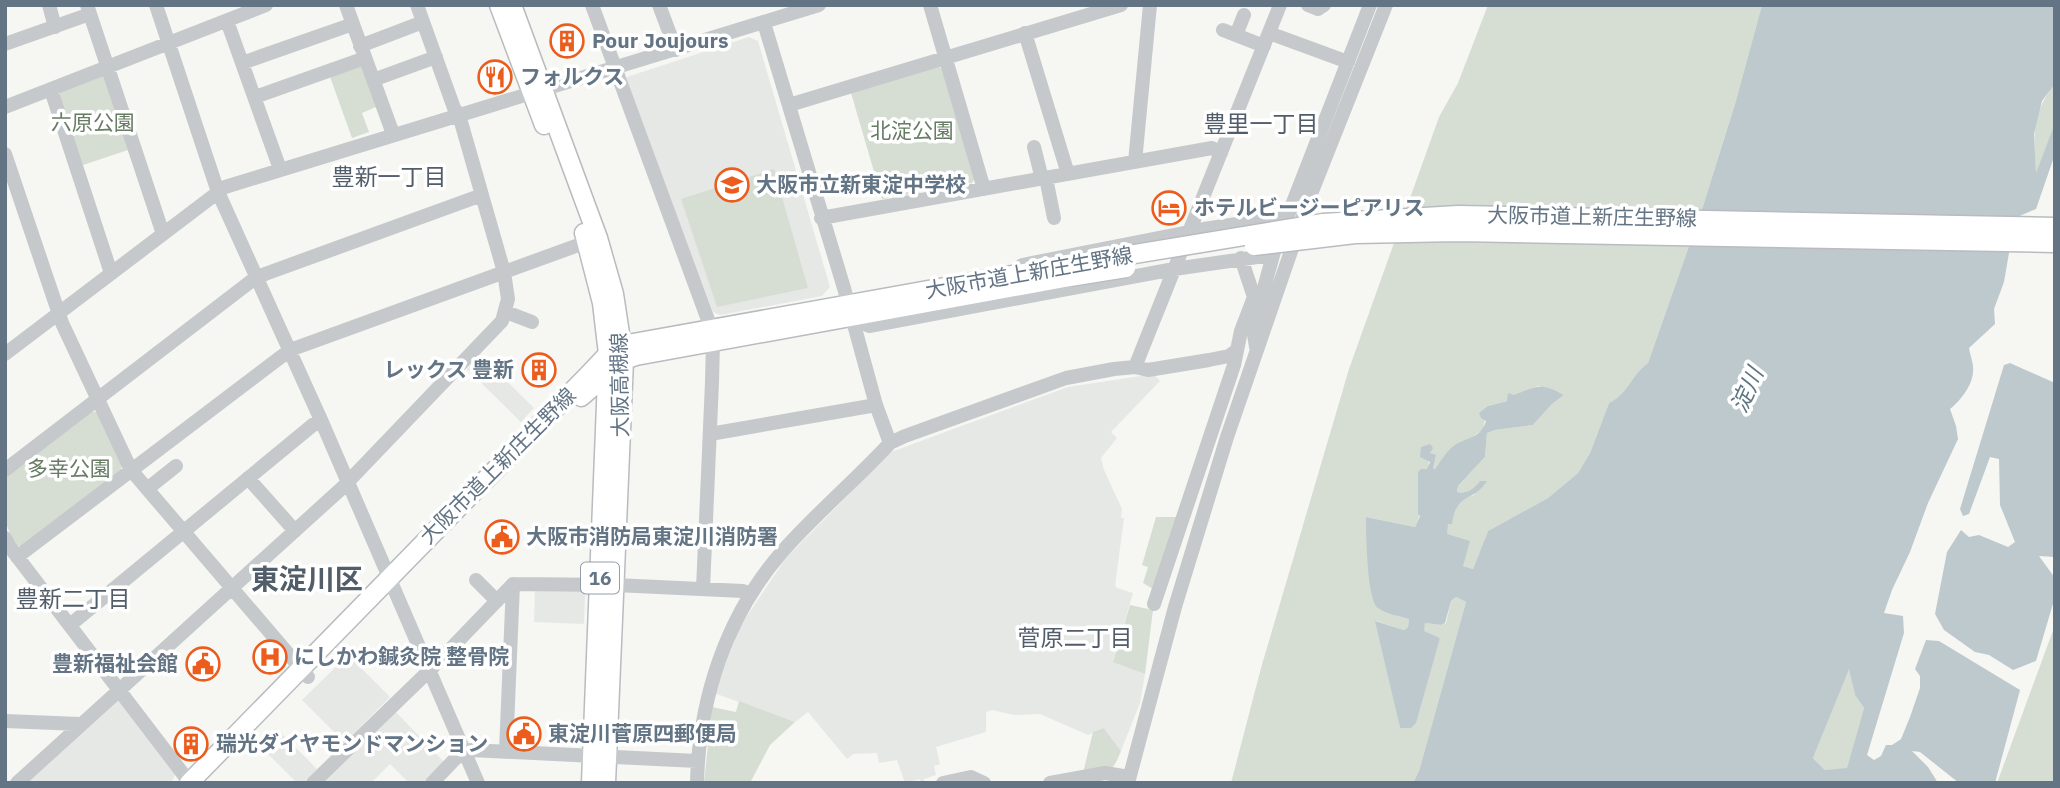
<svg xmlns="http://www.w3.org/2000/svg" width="2060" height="788" viewBox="0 0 2060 788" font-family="'IBM Plex Sans','Noto Sans JP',sans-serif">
	<rect width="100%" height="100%" fill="#f6f6f2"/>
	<path fill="#e6e8e6" d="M749 37 758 41 830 287 822 296 720 315 713 312 626 82 627 77Z
		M480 355 534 408 521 422 467 369Z
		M1154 374 1160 381 1111 432 1117 438 1101 458 1104 470 1122 509 1121 518H1124L1115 586 1117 588 1133 593 1113 661 1145 674 1140 703 1121 751 1104 728 1088 735 1040 714 1014 715 992 710 986 712V732L936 747 940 764 934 766 936 775 924 779V783H921L920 779 905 783 897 760 879 763 877 753 853 754 847 759 808 712 795 722 714 693 741 625 786 558 891 452 1068 387Z
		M535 588 581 590 585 595 584 624 534 622Z
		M348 655 390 697 340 747 333 740 337 735 302 700Z
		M116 701H122L176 773 171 783H27Z
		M394 710 444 762 423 783H409L390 764 371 783H320Z
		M276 728 317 769 303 783H297L259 745Z"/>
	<path fill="#d6ded3" d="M1488 5H1762L1735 104 1703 206 1648 363C1630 376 1629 393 1609 403L1590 453 1578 473 1548 498 1488 531 1473 569 1463 566C1458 556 1449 545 1447 535 1443 519 1460 498 1474 495L1480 481C1474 488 1468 494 1457 492L1458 486 1485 457 1487 433 1495 430 1533 425 1552 404 1564 395 1538 386 1507 401 1488 406 1483 429 1443 460 1435 469 1433 468 1429 444C1430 468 1425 505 1415 527L1366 517 1379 609 1409 619 1408 627 1404 630 1376 621 1400 728 1440 638 1423 631 1425 623 1441 625 1446 623 1451 601 1456 597 1466 602 1419 771 1413 783H1231L1261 668 1349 369 1439 117 1458 83Z
		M363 66 378 106 362 113 369 132 352 138 329 74Z
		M937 66 943 69 975 178 972 183 882 199 851 93Z
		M100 75 106 77 131 149 80 166 59 92Z
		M2055 84V123L2036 175C2034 137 2030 115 2055 84Z
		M774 169 808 288 717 307 681 199Z
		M91 411 97 412 122 466 120 472 22 547 15 545 5 521V477Z
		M1156 517H1179L1153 589 1143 583 1148 567 1142 565Z
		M1130 605 1153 610 1145 674 1113 662Z
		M2055 625V783H1997Z
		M1849 667 1855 695 1864 708 1847 769 1825 770 1813 758Z
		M739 701 795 722 770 745 750 783H704L712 707 736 712Z
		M1104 728 1121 751C1111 776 1109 771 1083 773L1093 732Z"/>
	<path fill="#bec9ce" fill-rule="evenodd" d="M1762 5H2055V84L2042 101 2034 134 2036 173 2055 123V154L2036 209 2015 218 2004 282 1994 309 1995 324 1969 348C1970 355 1974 364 1973 371 1973 385 1960 401 1950 409L1956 426 1958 439 1928 503 1910 552 1892 590 1884 613 1903 616 1904 633 1867 755 1874 760 1881 756 1886 745H1892L1901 739 1910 717 1920 688V676L1915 669 1926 640 1939 641 2020 690 1995 783H1959L1920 752 1912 751 1928 767 1938 783H1413L1419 771 1466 602 1456 597 1451 601 1445 623 1441 625 1425 623 1424 631 1440 638 1416 723 1411 728H1400L1375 621 1404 630 1408 627 1409 619C1400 616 1385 614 1378 608 1367 600 1366 533 1366 517L1415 527 1420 516 1418 514V472L1421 469H1427L1430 462 1420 457 1421 447 1430 444 1433 448 1430 453 1436 455 1433 468 1435 469C1441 461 1447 450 1455 445 1468 437 1481 438 1486 421L1481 418 1479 413 1488 406 1507 401 1508 393 1514 395C1538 386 1540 382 1564 395L1552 404 1533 425 1495 430 1487 433 1485 457 1458 486 1457 492C1468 494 1474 488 1480 481H1487C1473 503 1456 492 1452 524H1448L1447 534 1470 541 1463 566 1473 569 1488 531 1548 498 1578 473 1590 453 1609 403C1629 393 1630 376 1648 363L1703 206 1735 104ZM1849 669 1855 695 1864 708 1847 768 1825 770 1813 758Z
		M2010 363 2055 383V557L2039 556 2055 578V597L2036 661 2013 670 1989 655 1975 652 1944 630 1935 614 1947 552 1961 530 1969 537 1979 535 2008 547 2015 542 2000 505 1999 459 1990 457 1969 514 1963 516 1960 509 2004 365Z"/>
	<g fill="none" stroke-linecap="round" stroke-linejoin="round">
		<defs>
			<path id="major" d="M499 5 544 125
				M512 5 598 238 614 294 624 360 606 783
				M584 233 602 303 608 354 591 783
				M581 397 624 360 636 356 1070 277
				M189 783 588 375 608 354 622 345 1068 265"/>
		</defs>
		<use href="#major" stroke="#b8bcc0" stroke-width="21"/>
		<path stroke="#c5c9cc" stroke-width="14" d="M49 5 55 27
			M87 5 163 234
			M156 5 218 192 321 420 478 783
			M346 5 393 134
			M592 5 711 328 713 342 712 382 703 589
			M659 5 676 50
			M930 5 984 189
			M1308 5 1318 9 1324 5
			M227 21 280 169
			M764 23 844 288 876 405 890 443
			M1223 30 1264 46
			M1025 33 1068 174
			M1269 33 1348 62
			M1236 35 1244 15
			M5 44 90 14
			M360 46 423 22
			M242 63 353 24
			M373 80 436 57
			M51 90 111 273
			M255 97 365 58
			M789 105 1121 5
			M5 107 266 5
			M1034 147 1042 179
			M5 154 62 323 131 470 308 677
			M1135 162 1150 5
			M1046 178 1054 218
			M821 218 1212 148 1221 153
			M1285 223 1370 5
			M1022 265 1204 229 1288 216
			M506 312 532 322
			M852 318 869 326 1174 269 1272 255
			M1256 347 1253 328 1275 248
			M5 354 225 187 819 5
			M1135 367 1280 5
			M710 434 876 405
			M5 470 250 282 265 274 482 195
			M248 478 295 531
			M147 489 176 466
			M5 538 9 546 190 783
			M17 557 290 350 595 239
			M476 580 497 601
			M1154 604 1234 365 1241 331 1254 297 1241 258
			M70 625 314 424 321 420
			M5 721 80 724
			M506 751 513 584
			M17 783 342 488 502 321 508 299 504 272 459 115 454 108 417 5
			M313 783 434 666 513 584 615 585 743 591 751 594
			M432 783 456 758 471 750 697 761
			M697 783C699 699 726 617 781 553 815 514 855 481 890 443L905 436 1066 378 1114 369 1135 367 1148 370 1209 360 1229 356 1236 351
			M943 783 971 777 984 783
			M1050 783 1105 773 1129 777
			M1128 783 1175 607 1227 437 1309 199 1386 5"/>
		<use href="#major" stroke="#fff" stroke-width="18"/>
		<defs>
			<path id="major-bridge" d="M1254 246 1355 234 1458 232 2055 243
				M1068 265 1323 223 1458 215 2055 227
				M1070 277 1126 268"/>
		</defs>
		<use href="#major-bridge" stroke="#b8bcc0" stroke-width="21" stroke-linecap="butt"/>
		<use href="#major-bridge" stroke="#fff" stroke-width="18"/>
	</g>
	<defs>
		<symbol id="building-ring" viewBox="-11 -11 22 22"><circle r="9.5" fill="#fff" stroke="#ec5c1c" stroke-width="1.5"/><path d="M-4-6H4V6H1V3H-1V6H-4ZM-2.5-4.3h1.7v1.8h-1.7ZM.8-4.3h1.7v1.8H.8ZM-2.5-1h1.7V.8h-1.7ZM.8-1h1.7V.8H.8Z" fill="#ec5c1c"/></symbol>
		<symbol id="restaurant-ring" viewBox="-11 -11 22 22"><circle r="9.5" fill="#fff" stroke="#ec5c1c" stroke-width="1.5"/><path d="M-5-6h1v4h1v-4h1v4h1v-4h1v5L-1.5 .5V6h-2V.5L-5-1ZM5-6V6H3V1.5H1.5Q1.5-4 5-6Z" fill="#ec5c1c"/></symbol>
		<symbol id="school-ring" viewBox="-11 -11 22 22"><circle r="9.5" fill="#fff" stroke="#ec5c1c" stroke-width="1.5"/><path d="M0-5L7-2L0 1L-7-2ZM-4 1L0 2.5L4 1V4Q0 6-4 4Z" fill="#ec5c1c"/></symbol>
		<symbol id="hotel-ring" viewBox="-11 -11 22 22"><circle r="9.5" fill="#fff" stroke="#ec5c1c" stroke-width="1.5"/><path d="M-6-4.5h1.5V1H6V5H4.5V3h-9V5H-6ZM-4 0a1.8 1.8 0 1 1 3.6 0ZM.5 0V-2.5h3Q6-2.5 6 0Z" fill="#ec5c1c"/></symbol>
		<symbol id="civic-ring" viewBox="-11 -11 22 22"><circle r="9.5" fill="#fff" stroke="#ec5c1c" stroke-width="1.5"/><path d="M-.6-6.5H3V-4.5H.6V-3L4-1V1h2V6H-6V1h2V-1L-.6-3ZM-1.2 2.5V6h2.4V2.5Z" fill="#ec5c1c"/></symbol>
		<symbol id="hospital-ring" viewBox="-11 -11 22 22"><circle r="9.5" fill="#fff" stroke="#ec5c1c" stroke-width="1.5"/><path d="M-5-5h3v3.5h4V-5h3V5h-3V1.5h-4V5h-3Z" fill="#ec5c1c"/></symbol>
	</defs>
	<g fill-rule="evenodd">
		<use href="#building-ring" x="548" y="22" width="38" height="38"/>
		<use href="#restaurant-ring" x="476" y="58" width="38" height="38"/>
		<use href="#school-ring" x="713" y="166" width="38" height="38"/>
		<use href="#hotel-ring" x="1150" y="189" width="38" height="38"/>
		<use href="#building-ring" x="520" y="351" width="38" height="38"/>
		<use href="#civic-ring" x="483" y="518" width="38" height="38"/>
		<use href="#hospital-ring" x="251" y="638" width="38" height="38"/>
		<use href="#civic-ring" x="184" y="645" width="38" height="38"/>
		<use href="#civic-ring" x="505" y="715" width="38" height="38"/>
		<use href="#building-ring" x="172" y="725" width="38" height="38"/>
	</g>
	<g text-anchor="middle" stroke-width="7" stroke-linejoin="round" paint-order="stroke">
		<rect fill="#fff" stroke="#929eaa" stroke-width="2" x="581" y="562.5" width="38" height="31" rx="5"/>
		<g font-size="19" font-weight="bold" fill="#637485">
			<text x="600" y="585">16</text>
		</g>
		<g font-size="21" font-weight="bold" fill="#637485" stroke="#fff" text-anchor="start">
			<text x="592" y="48">Pour Joujours</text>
			<text x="520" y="84">フォルクス</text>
			<text x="756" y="192">大阪市立新東淀中学校</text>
			<text x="1194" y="215">ホテルビージーピアリス</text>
			<text x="514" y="377" text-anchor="end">レックス 豊新</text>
			<text x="526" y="544">大阪市消防局東淀川消防署</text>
			<text x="294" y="664">にしかわ鍼灸院 整骨院</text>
			<text x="178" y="671" text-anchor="end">豊新福祉会館</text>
			<text x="548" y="741">東淀川菅原四郵便局</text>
			<text x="216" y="751">瑞光ダイヤモンドマンション</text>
		</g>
		<g font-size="21" fill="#667c63" stroke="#fff">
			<text x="93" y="130">六原公園</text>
			<text x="912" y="138">北淀公園</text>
			<text x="69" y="476">多幸公園</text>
		</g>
		<g font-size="21" fill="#637485" stroke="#fff">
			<text transform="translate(1592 217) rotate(1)" y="7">大阪市道上新庄生野線</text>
			<text transform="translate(1029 273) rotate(-10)" y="7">大阪市道上新庄生野線</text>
			<text transform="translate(620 385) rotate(-91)" y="7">大阪高槻線</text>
			<text transform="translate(498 466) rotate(-45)" y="7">大阪市道上新庄生野線</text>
		</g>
		<g font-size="23" fill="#525d6a" stroke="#fff">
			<text x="1261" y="132">豊里一丁目</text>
			<text x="389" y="185">豊新一丁目</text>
			<text x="73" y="607">豊新二丁目</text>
			<text x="1075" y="646">菅原二丁目</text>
		</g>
		<g font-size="23" font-style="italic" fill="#5f7682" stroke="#fff">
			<text transform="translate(1747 390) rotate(-66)" y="8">淀川</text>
		</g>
		<g font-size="28" font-weight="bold" fill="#525d6a" stroke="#fff">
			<text x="307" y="589">東淀川区</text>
		</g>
	</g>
	<rect width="2060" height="788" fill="none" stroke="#637485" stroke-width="14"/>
</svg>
